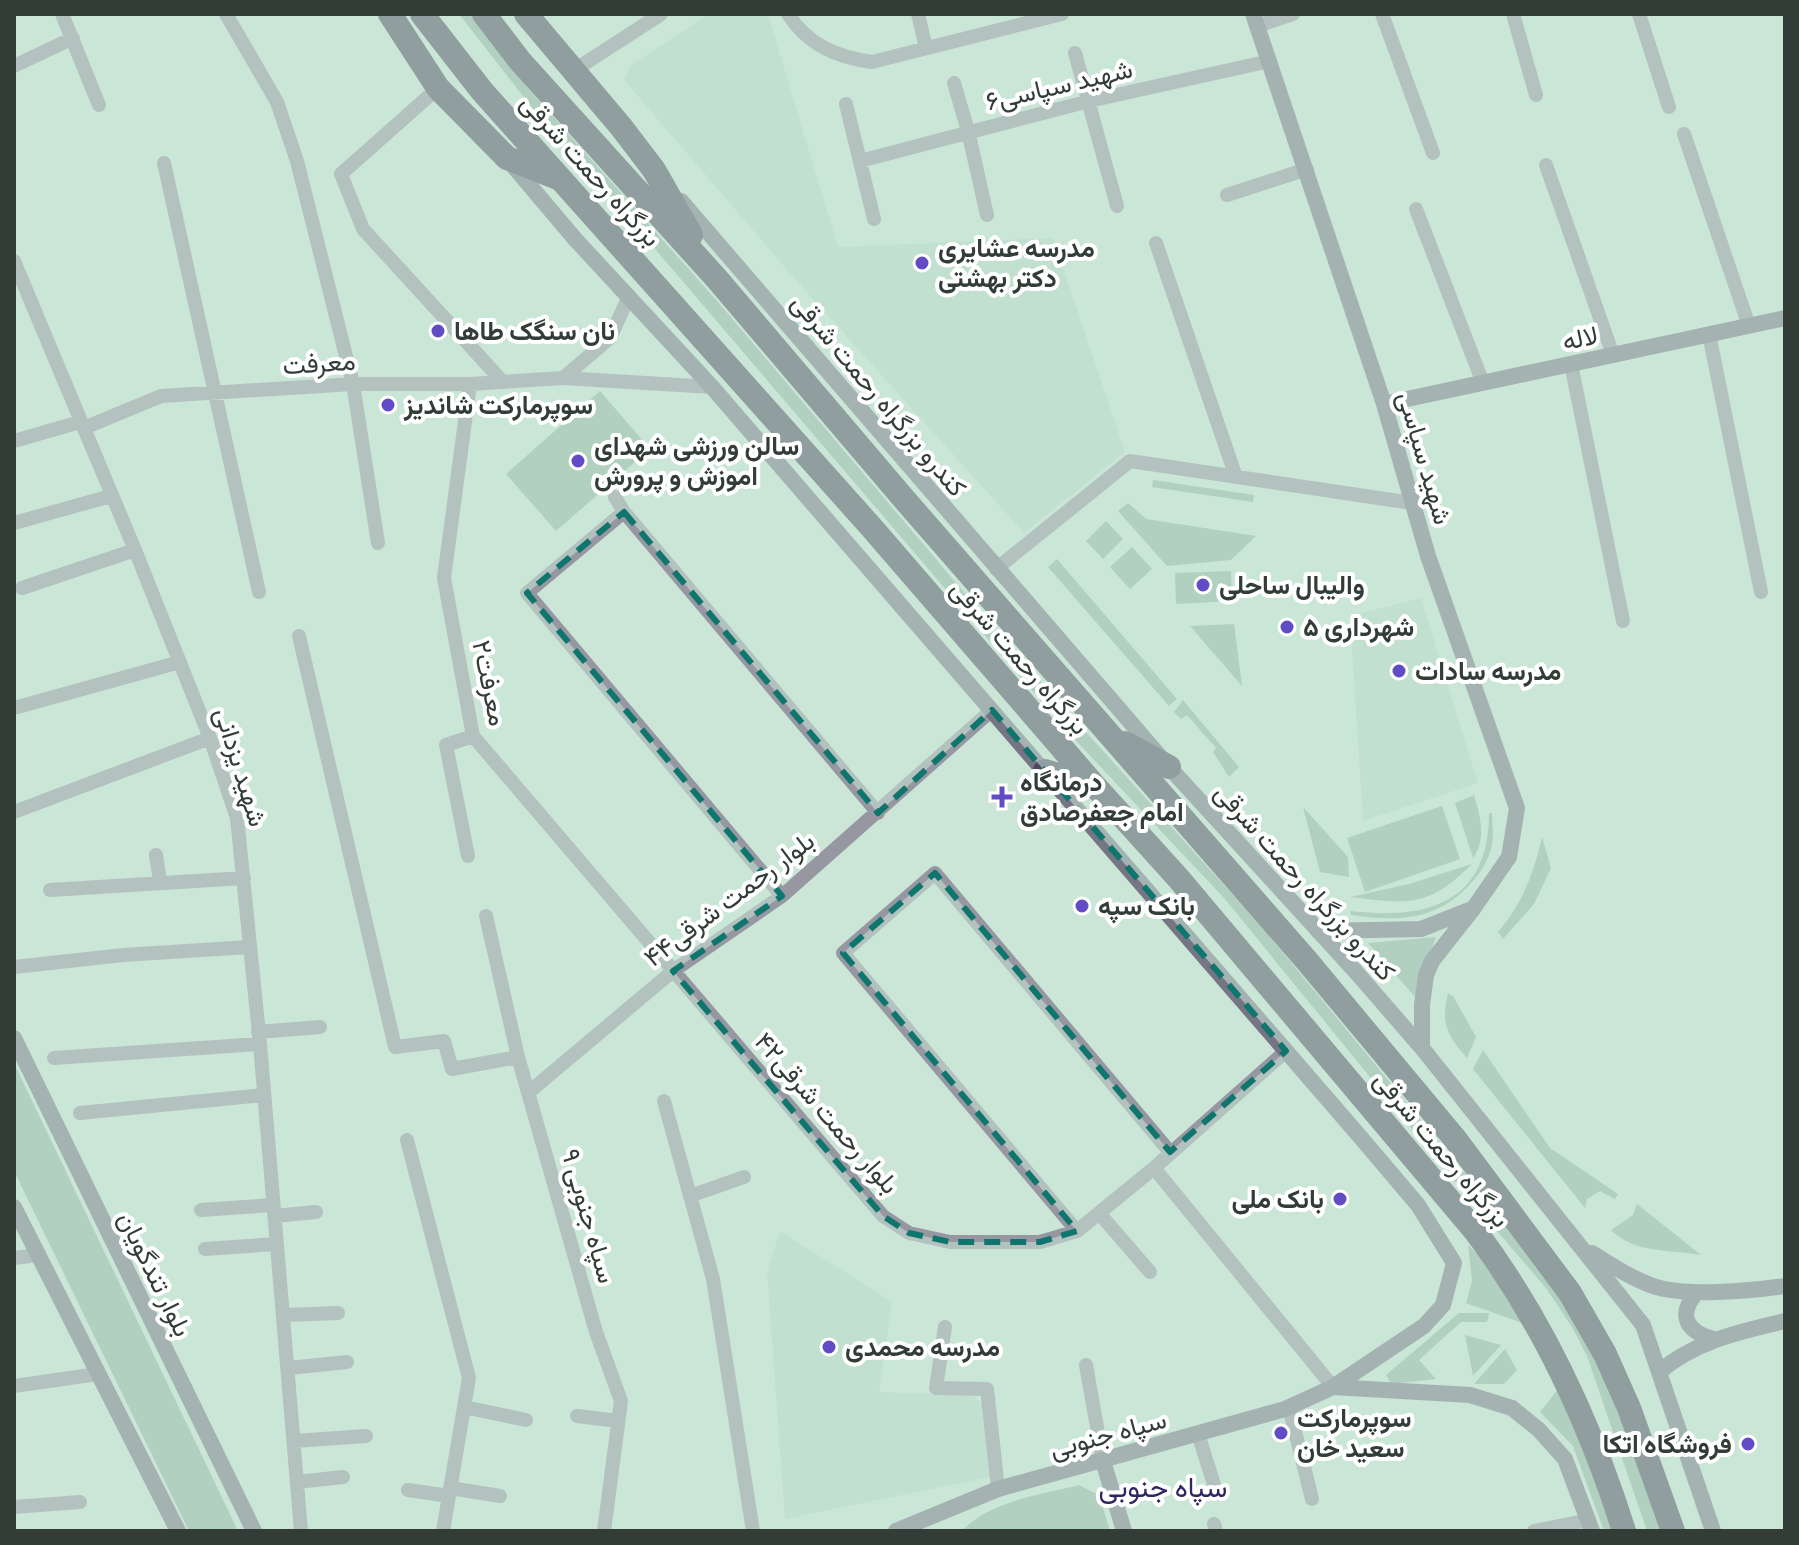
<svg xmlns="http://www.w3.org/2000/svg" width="1799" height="1545" viewBox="0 0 1799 1545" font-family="'Fira Sans Condensed',Vazirmatn,sans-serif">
	<rect width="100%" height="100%" fill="#cbe6d7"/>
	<path fill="#b8d9c8" d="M709 14H768L838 247 1053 238 1125 452 1024 533 796 280 624 80 631 65Z
		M1421 598 1478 783 1363 821 1350 616Z
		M780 1231 892 1302 879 1392 970 1395 976 1398 982 1405 990 1477 785 1519 767 1272Z"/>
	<path fill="#93b5a3" d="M459 14H471L533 94 718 302 1024 663 1267 933 1550 1277 1601 1365 1661 1531H1647L1587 1356 1572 1327 1546 1288 1463 1191 1224 898 1065 729 644 236 558 141Z
		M600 391 650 449 556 531 506 474Z
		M1153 480 1254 495 1253 502 1152 487Z
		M1128 503 1146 519 1256 536 1231 560 1167 566 1118 511Z
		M1106 521 1123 539 1103 559 1086 541Z
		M1132 547 1152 569 1130 589 1110 567Z
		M1057 559 1177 699 1169 706 1048 567Z
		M1231 571 1232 601 1176 604 1175 573Z
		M1234 624 1242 686 1190 626Z
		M1183 700 1239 767 1229 777 1213 752 1216 748 1187 715 1181 719 1174 712Z
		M1474 795C1480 816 1487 839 1473 858L1455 803Z
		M1442 806 1460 859 1365 892 1347 838Z
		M1303 807 1348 857 1349 877 1320 872Z
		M1489 813H1492C1492 823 1494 834 1492 844 1489 859 1482 871 1472 882 1438 921 1399 922 1351 915L1350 911C1428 920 1489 903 1489 813Z
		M1542 837 1551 868 1534 904 1503 939 1498 932C1522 904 1534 873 1542 837Z
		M1472 864C1428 908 1409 904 1350 897L1409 884Z
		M1436 937 1415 997 1368 943Z
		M1448 993 1453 996 1476 1037 1467 1058C1446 1034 1441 1024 1448 993Z
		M1483 1050 1550 1148 1618 1194 1615 1199 1600 1191 1587 1199 1585 1208 1473 1069Z
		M14 1063 238 1531H189L14 1171Z
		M1637 1204 1701 1255C1669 1249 1635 1254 1611 1230L1633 1215Z
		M1468 1245 1490 1266 1525 1324 1466 1303 1472 1281Z
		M1459 1313H1489L1487 1322H1461L1419 1360 1436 1379 1391 1384 1386 1375Z
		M1465 1335 1501 1345 1473 1376Z
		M1505 1349 1517 1370 1504 1384H1474Z
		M1562 1384 1613 1531H1604L1573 1446 1540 1412Z
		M1079 1485 1099 1495 1110 1531H962C990 1501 1040 1495 1079 1485Z"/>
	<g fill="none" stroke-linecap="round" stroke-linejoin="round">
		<path stroke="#9797a2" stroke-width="14" d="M62 14 99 105
			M226 14 277 102 297 161 353 384 378 543
			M788 14C808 45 836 57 872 62L1062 14
			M918 14 926 48
			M1382 14 1433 153
			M1513 14 1536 95
			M1639 14 1669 107
			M1257 26 1293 14
			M1075 53 1117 206
			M14 66 73 38
			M573 71 661 14
			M954 83 968 131 987 215
			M438 88 341 174 363 229 503 382
			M846 104 874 219
			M1684 134 1749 326
			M860 161 1089 101 1270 61
			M164 163 259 592
			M1546 165 1613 355
			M1227 195 1307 169
			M1416 209 1483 383
			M1156 243 1236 477
			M14 261 135 550 210 738 237 818 260 1044 301 1531
			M1709 334 1761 592
			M1571 364 1623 621
			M563 378 610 338 629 296
			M470 384 444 578 473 736 883 1216 909 1233 950 1242H1040L1077 1231 1154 1168 1286 1051
			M84 428 161 396 353 384H470L563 378 712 387
			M14 441 80 422
			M615 497 624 512 878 813
			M624 512 527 593 782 896
			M14 523 111 496
			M996 569 1130 461 1412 503
			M22 588 135 550
			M299 636 395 1047 444 1041 452 1069 518 1057
			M14 708 180 662
			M14 812 210 738
			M156 855 160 881
			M468 856 446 745 473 736
			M50 890 244 878
			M486 916 518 1057 596 1332 621 1401 604 1531
			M14 967 123 955 249 947
			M258 1032 320 1027
			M54 1058 260 1044
			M529 1092 673 971 782 896 992 710
			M664 1101 713 1279 753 1531
			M80 1113 263 1095
			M407 1140 469 1378 443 1531
			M1154 1168 1333 1387
			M690 1196 744 1177
			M201 1210 273 1205
			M1099 1213 1150 1272
			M274 1216 316 1212
			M1077 1231 843 953 935 873 1170 1152
			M205 1249 277 1244
			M14 1258 38 1255
			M284 1315 338 1313
			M945 1327 936 1388 987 1389 998 1489
			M1086 1365 1103 1461
			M289 1368 347 1362
			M14 1386 98 1374
			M464 1407 526 1420
			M1289 1407 1312 1499
			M577 1416 618 1421
			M1198 1434 1217 1494
			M294 1441 366 1436
			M297 1482 343 1477
			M450 1488 500 1496
			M408 1490 449 1496
			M14 1507 80 1502
			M1214 1524 1216 1531
			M1534 1531 1589 1520"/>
		<path stroke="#757584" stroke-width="16" d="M1253 14 1384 404 1428 556 1517 808 1509 857 1473 909 1432 961 1426 975 1422 1005V1048
			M509 161 575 239 712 387 1362 1139 1418 1205 1454 1263 1443 1305 1424 1326 1333 1387 1285 1409 998 1489 896 1531
			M681 201 1169 767 1356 972 1422 1048 1643 1325 1713 1531
			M1384 404 1785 318
			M1318 931 1421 929 1472 909
			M14 1038 254 1531
			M14 1207 178 1531
			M1592 1253C1611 1265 1631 1278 1653 1286 1685 1297 1750 1291 1785 1286
			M1697 1292C1677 1315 1686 1331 1713 1339
			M1659 1372C1695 1341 1739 1332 1785 1321
			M1333 1387 1470 1395 1512 1408 1539 1430 1565 1459 1592 1531
			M1103 1461 1124 1531"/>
		<path stroke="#49485d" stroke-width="24" d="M390 14 438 88 507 158 558 178
			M422 14 482 91 872 528 1094 785 1179 879 1476 1232C1544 1323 1590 1423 1624 1531
			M484 14 520 61 717 279 904 499 1307 961 1456 1140 1570 1293 1605 1354 1629 1408 1673 1531
			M526 14 622 128 654 170 691 235
			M1125 743 1169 767
			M1045 771 1093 785"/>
	</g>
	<path d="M0 0H1799V1545H0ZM624 512 878 813 992 710 1286 1051 1170 1152 935 873 843 953 1077 1231 1040 1242H950L909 1233 883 1216 673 971 782 896 527 593Z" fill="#cbe6d7" fill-opacity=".55" fill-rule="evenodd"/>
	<path fill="none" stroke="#0f766e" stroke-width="6" stroke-dasharray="16 10" stroke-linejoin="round" d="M624 512 878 813 992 710 1286 1051 1170 1152 935 873 843 953 1077 1231 1040 1242H950L909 1233 883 1216 673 971 782 896 527 593Z"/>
	<g fill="#624cc5" stroke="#fff" stroke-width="3">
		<circle cx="922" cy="263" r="8"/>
		<circle cx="438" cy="331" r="8"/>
		<circle cx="388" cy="405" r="8"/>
		<circle cx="578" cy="461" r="8"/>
		<circle cx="1203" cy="585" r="8"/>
		<circle cx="1287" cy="627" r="8"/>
		<circle cx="1399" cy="671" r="8"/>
		<path d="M998 785h8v8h8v8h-8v8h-8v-8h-8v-8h8z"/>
		<circle cx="1082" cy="906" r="8"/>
		<circle cx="1340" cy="1199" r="8"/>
		<circle cx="829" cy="1347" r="8"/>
		<circle cx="1281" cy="1433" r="8"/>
		<circle cx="1748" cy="1444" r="8"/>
	</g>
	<g text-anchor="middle" stroke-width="8" stroke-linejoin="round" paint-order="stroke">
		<g font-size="26" fill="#323d37" stroke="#fff">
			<text transform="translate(1059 85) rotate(-13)" y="9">شهید سپاسی۶</text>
			<text transform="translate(591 170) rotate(48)" y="9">بزرگراه رحمت شرقی</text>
			<text transform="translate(1580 338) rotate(-12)" y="9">لاله</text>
			<text transform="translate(319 363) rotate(-4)" y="9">معرفت</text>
			<text transform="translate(879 395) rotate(50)" y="9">کندرو بزرگراه رحمت شرقی</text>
			<text transform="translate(1425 458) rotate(74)" y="9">شهید سپاسی</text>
			<text transform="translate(1020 657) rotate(49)" y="9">بزرگراه رحمت شرقی</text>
			<text transform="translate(490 683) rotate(78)" y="9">معرفت۲</text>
			<text transform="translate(241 767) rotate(73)" y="9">شهید یزدانی</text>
			<text transform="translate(1305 882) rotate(48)" y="9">کندرو بزرگراه رحمت شرقی</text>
			<text transform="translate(729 899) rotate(-37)" y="9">۴۴بلوار رحمت شرقی</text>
			<text transform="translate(827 1113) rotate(49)" y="9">بلوار رحمت شرقی۴۲</text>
			<text transform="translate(1442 1149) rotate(50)" y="9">بزرگراه رحمت شرقی</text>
			<text transform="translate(589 1216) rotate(74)" y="9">۹ سپاه جنوبی</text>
			<text transform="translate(155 1274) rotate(64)" y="9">بلوار تندگویان</text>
			<text transform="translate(1108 1434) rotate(-15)" y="9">سپاه جنوبی</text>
		</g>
		<g font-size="26" font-weight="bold" fill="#323d37" stroke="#fff" text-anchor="start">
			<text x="938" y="257">مدرسه عشایری<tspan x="938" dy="30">دکتر بهشتی</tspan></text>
			<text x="454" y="340">نان سنگک طاها</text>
			<text x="404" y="414">سوپرمارکت شاندیز</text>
			<text x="594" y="455">سالن ورزشی شهدای<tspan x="594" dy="30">اموزش و پرورش</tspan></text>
			<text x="1219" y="594">والیبال ساحلی</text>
			<text x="1303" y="636">شهرداری ۵</text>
			<text x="1415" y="680">مدرسه سادات</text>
			<text x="1020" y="791">درمانگاه<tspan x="1020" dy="30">امام جعفرصادق</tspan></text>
			<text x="1098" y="915">بانک سپه</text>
			<text x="1324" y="1208" text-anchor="end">بانک ملی</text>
			<text x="845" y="1356">مدرسه محمدی</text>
			<text x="1297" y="1427">سوپرمارکت<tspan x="1297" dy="30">سعید خان</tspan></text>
			<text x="1732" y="1453" text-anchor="end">فروشگاه اتکا</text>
		</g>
		<g font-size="28" fill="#302661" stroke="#fff">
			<text x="1163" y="1497">سپاه جنوبی</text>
		</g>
	</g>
	<rect width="1799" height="1545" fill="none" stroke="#323d37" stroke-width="32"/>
</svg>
